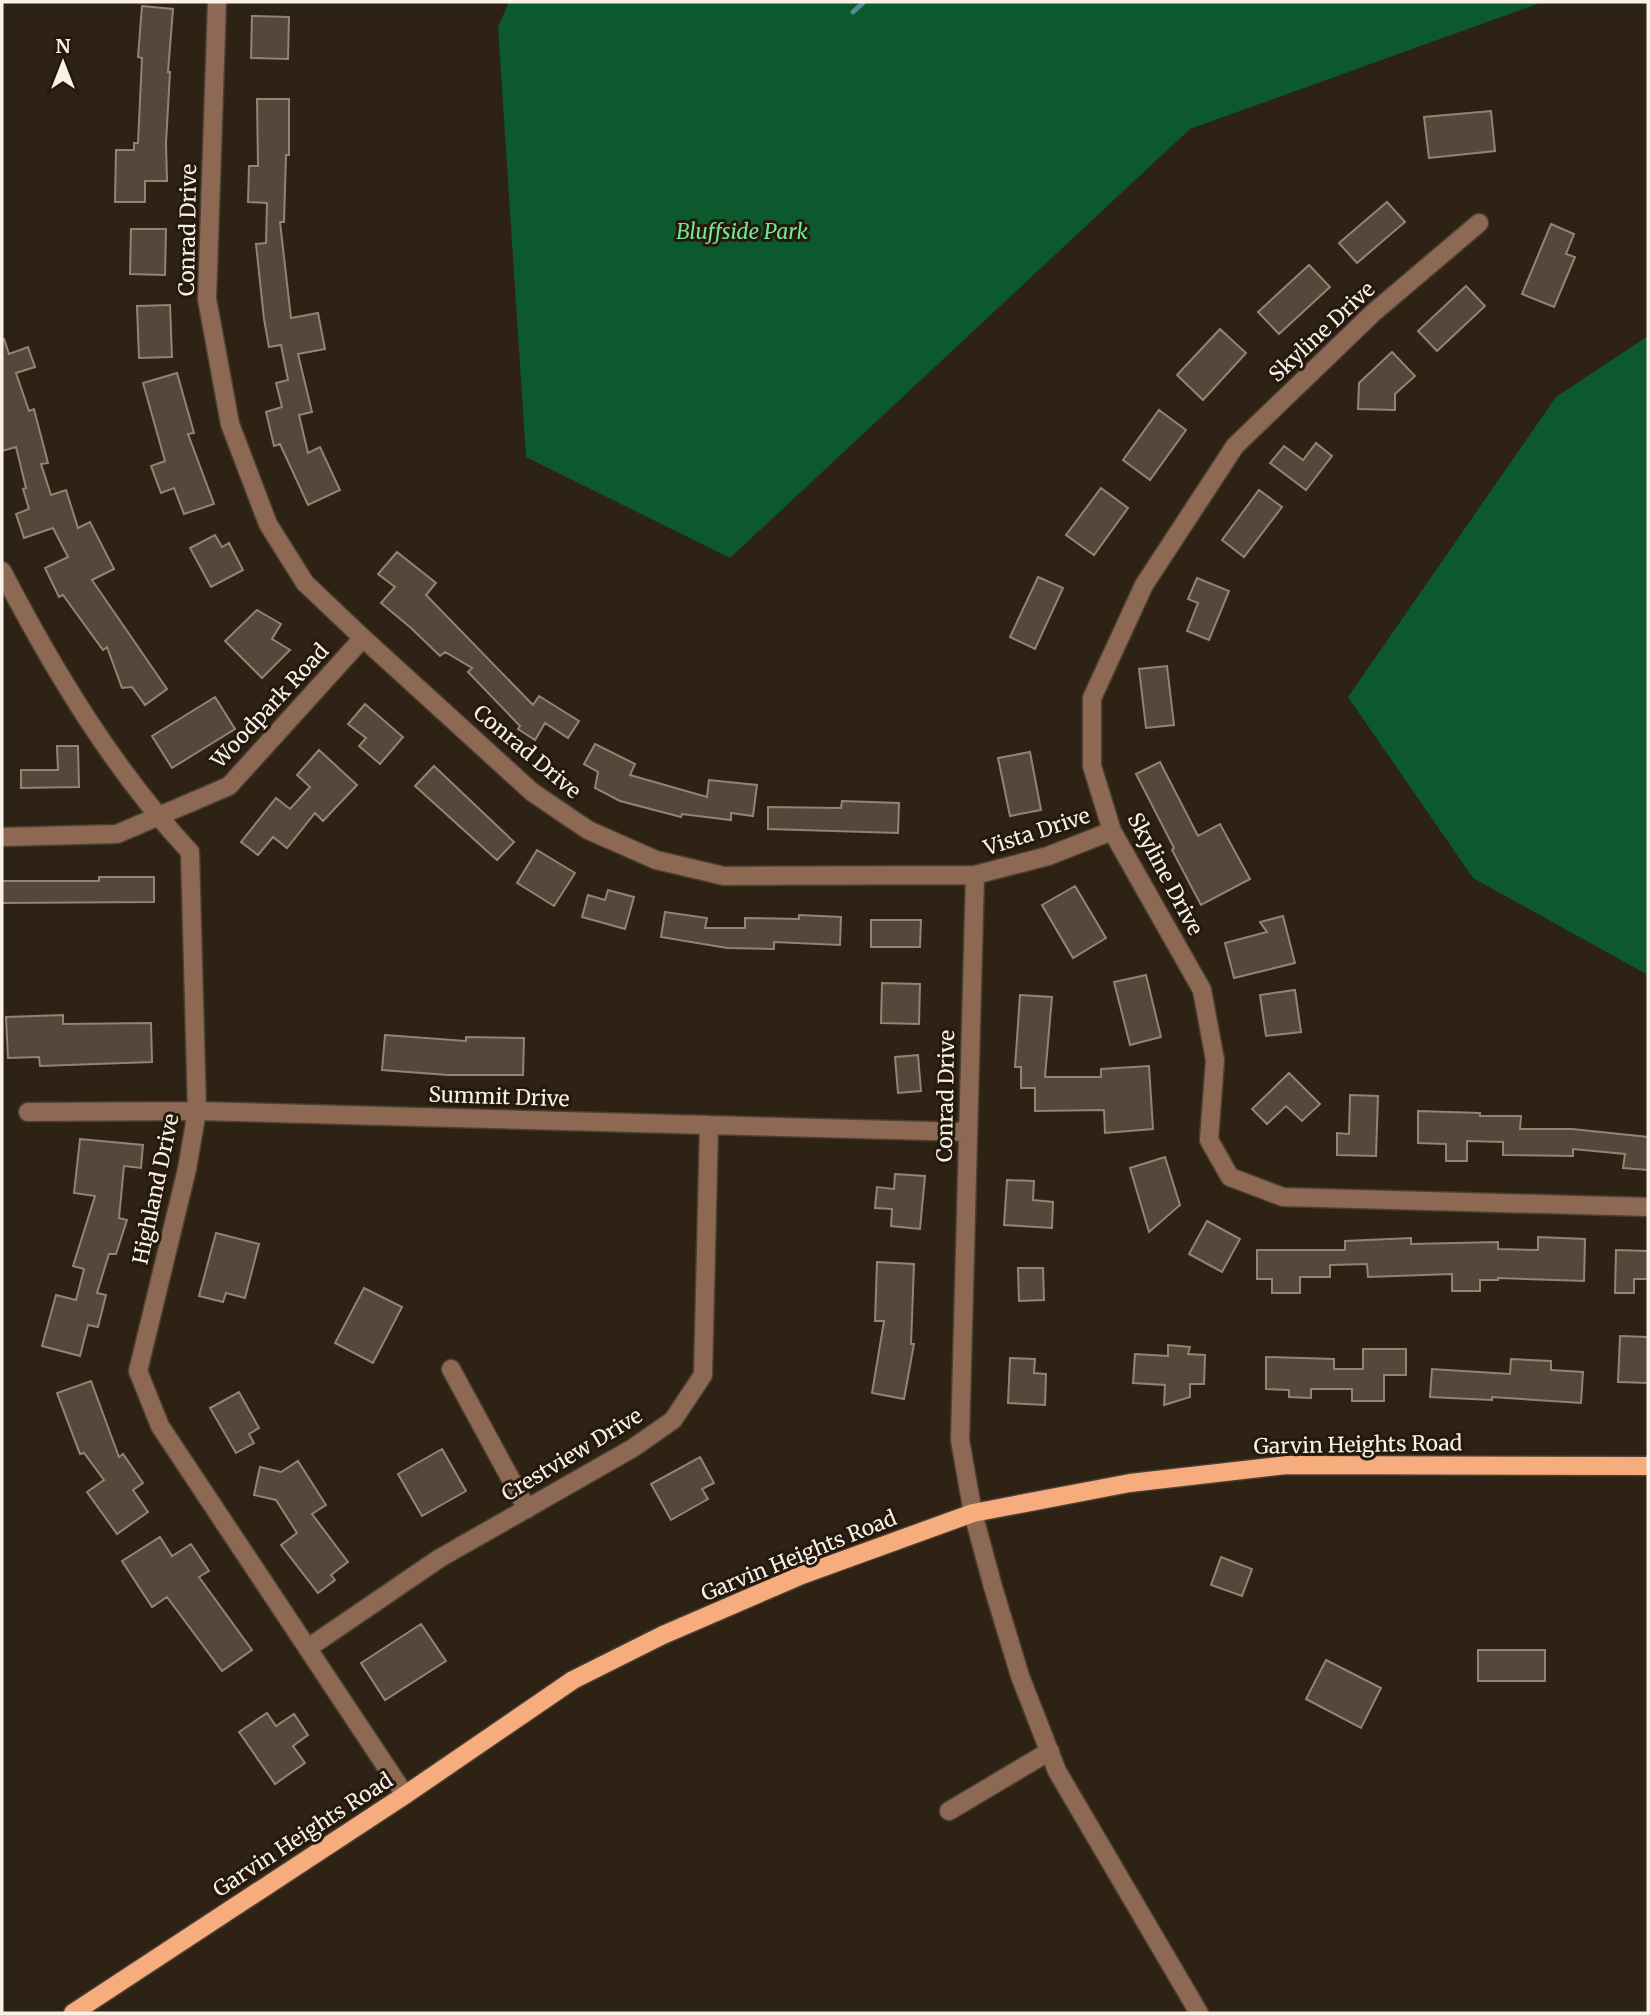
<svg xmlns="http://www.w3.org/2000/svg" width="1650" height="2015" viewBox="0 0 1650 2015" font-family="Merriweather,serif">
	<rect width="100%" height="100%" fill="#2e2215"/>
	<path fill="#0b592c" d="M509 2H1543L1190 129 730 558 526 457 498 27Z
		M1648 336V975L1473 878 1348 697 1556 397Z"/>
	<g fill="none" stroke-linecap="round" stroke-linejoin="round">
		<path stroke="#4f8c93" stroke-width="5" d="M853 12 864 2"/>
	</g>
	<path fill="#55483a" stroke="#928475" stroke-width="2" d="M142 6 173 9 168 72H170L166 143 167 181H145V202H115L116 150H134V143H138L142 58 138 57Z
		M252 16 289 17 288 59 251 58Z
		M257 99H289V155H286L284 222H280L291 318 318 313 325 349 298 354 312 412 299 415 308 453 320 447 340 490 308 505 280 444 274 446 266 412 282 407 276 383 288 380 281 345 269 347 264 319 256 244 266 243 267 203 248 202 249 166H258Z
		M1491 111 1495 151 1429 158 1424 117Z
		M1387 202 1405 222 1357 263 1339 243Z
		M1551 224 1574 234 1566 254 1575 257 1554 307 1522 294Z
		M131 229H166L165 275 130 274Z
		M1309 265 1330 287 1279 334 1258 312Z
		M1466 286 1485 306 1437 351 1418 331Z
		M170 305 172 357 139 358 137 306Z
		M1220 329 1246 353 1203 400 1177 375Z
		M2 339H4L9 354 28 347 35 367 16 373 29 411 34 409 48 463 41 464 51 495 66 490 78 528 90 522 114 569 92 580 167 689 145 705 132 687 122 688 107 647 103 650 63 595 59 597 45 568 68 557 53 528 24 538 16 514 29 509 23 489 26 488 16 447 2 451Z
		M1392 352 1415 376 1395 394V410L1358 409 1359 383Z
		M177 373 194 433 188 434 214 504 184 514 174 488 161 493 151 466 165 461 143 383Z
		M1159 410 1186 430 1150 480 1123 460Z
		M1316 443 1332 456 1306 490 1270 463 1284 446 1303 460Z
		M1101 488 1128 508 1094 555 1066 535Z
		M1259 490 1282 507 1244 557 1222 540Z
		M215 535 222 547 229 543 243 570 211 587 190 548Z
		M397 552 436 583 426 595 533 705 539 696 579 721 568 738 545 723 535 740 518 729 520 726 468 672 472 668 445 652 440 656 411 628 381 603 395 587 378 574Z
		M1038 577 1063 588 1035 649 1010 637Z
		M1197 578 1229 591 1209 640 1187 631 1198 603 1188 599Z
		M257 610 281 624 272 639 290 650 262 678 225 641Z
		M1167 666 1174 725 1146 728 1139 669Z
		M215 697 235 729 172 768 152 736Z
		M365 704 403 737 380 764 359 746 366 738 348 724Z
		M595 744 635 764 630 775 707 797 709 780 757 785 753 816 731 813V820L682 814 681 817 620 801 595 788 598 772 584 764Z
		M57 746H78L79 787 21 788V770H58Z
		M319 750 357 785 323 821 315 813 287 848 273 837 258 855 241 842 276 798 290 809 310 787 297 775Z
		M1030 752 1041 810 1010 816 998 758Z
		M1160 762 1198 836 1220 824 1250 879 1201 905 1172 850 1174 848 1136 774Z
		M434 766 514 842 497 860 415 786Z
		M842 801 899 803 898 833 768 829V807L841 808Z
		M537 850 575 873 554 906 517 883Z
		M99 877H154V902L2 903V881H99Z
		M1075 886 1106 938 1073 958 1042 905Z
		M608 890 634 897 625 929 582 917 588 895 605 900Z
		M665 912 707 918 705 928H745V918L799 919V915L841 917 840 945 774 942V949L727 948 661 937Z
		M1283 916 1295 963 1234 978 1225 943 1267 932 1260 922Z
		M871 920H921L920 947H871Z
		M1146 975 1161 1037 1130 1045 1114 982Z
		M882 983 920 984 919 1024 881 1023Z
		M1295 990 1301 1032 1266 1036 1260 995Z
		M1020 995 1052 997 1045 1077H1101V1069L1149 1066 1153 1129 1105 1133 1104 1110 1035 1111V1088H1021V1067H1015Z
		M63 1015V1024L151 1023 152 1062 40 1066 39 1057 8 1058 6 1017Z
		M385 1035 466 1041V1037L524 1038 523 1075H448L382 1070Z
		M918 1055 921 1091 898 1093 895 1057Z
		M1289 1073 1320 1104 1302 1121 1286 1106 1267 1124 1252 1109Z
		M1350 1095 1378 1096 1376 1156 1337 1155V1133L1349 1134Z
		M1418 1111 1480 1113V1116H1521L1520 1129H1572L1648 1137V1170L1623 1168 1625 1154 1573 1149V1156L1503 1155V1142L1467 1141V1161H1446V1144L1418 1143Z
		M80 1139 143 1145 141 1168 124 1166 119 1218 127 1220 116 1254H109L97 1293 106 1295 98 1327 88 1325 80 1356 42 1346 56 1295 76 1300 84 1269 73 1266 95 1196 74 1193Z
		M1165 1157 1180 1205 1149 1232 1130 1168Z
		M895 1174 925 1176 920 1229 891 1226 892 1209 875 1208 877 1187 894 1189Z
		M1007 1180 1034 1181 1033 1200 1053 1202 1052 1228 1004 1225Z
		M1207 1221 1240 1239 1222 1272 1189 1254Z
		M216 1233 259 1244 245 1298 226 1293 223 1302 199 1296Z
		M1538 1237 1585 1239 1584 1281 1498 1278V1280H1480V1291H1452V1274L1368 1277 1367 1264 1330 1265V1277H1300V1293H1272V1279H1257V1250H1345V1241L1411 1238V1244L1498 1242V1249L1538 1250Z
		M1616 1250 1648 1251V1279H1634V1293H1615Z
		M877 1262 914 1264 911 1344H914L904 1399 872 1393 884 1321H875Z
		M1018 1268H1043L1044 1300 1019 1301Z
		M364 1288 402 1307 373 1363 335 1343Z
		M1620 1336 1648 1337V1383L1618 1382Z
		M1168 1345 1190 1347 1188 1354 1205 1355 1204 1384H1190V1397L1164 1405 1165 1385 1133 1383 1135 1354 1168 1356Z
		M1363 1349H1406V1375H1384V1401H1352V1389H1311V1398L1289 1397V1390L1266 1389V1357L1334 1359V1369H1363Z
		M1010 1358 1035 1359 1034 1373 1046 1374 1045 1405 1008 1403Z
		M1511 1359 1551 1361V1370L1583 1372 1581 1403 1492 1397V1400L1430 1397 1432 1369 1510 1374Z
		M91 1381 119 1457 123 1454 143 1483 133 1490 148 1512 117 1534 87 1492 104 1480 84 1453 80 1454 57 1393Z
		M239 1392 259 1428 249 1434 254 1443 236 1453 210 1408Z
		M442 1449 466 1491 422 1516 398 1474Z
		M700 1457 714 1483 702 1489 708 1499 671 1520 651 1484Z
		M298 1461 326 1505 312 1514 348 1562 331 1575 335 1580 318 1593 281 1545 297 1533 276 1500 254 1495 260 1467 281 1472Z
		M160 1537 172 1556 191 1544 209 1571 199 1577 252 1650 222 1671 167 1597 152 1607 122 1561Z
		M1221 1557 1252 1569 1242 1596 1211 1585Z
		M421 1624 446 1661 385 1700 361 1663Z
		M1478 1650H1545V1681H1478Z
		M1326 1660 1381 1688 1361 1728 1306 1699Z
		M267 1713 276 1726 294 1714 308 1735 293 1746 305 1763 275 1784 239 1732Z"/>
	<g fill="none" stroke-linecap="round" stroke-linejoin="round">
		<defs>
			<path id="minor" d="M217 2 207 299 230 424 268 524 305 583 363 638 532 792 588 830 656 860 724 876 975 875 1048 856 1112 831
				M1479 223 1373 313 1235 446 1144 585 1092 698V766L1112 831 1202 990 1215 1060 1209 1140 1230 1177 1283 1197 1648 1207
				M2 571C54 671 113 769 190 852L197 1111 187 1169 138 1371 160 1426 405 1795
				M2 837 117 834 229 786 363 638
				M975 875 960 1440 973 1513 993 1587 1020 1676 1057 1771 1199 2013
				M28 1112 197 1111 968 1132
				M451 1369 527 1509
				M308 1648 440 1558 633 1448 673 1420 703 1375 709 1125
				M949 1811 1050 1751"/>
			<path id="major" d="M73 2013 405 1795 573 1680 663 1635 802 1575 973 1513 1130 1483 1287 1465 1648 1466"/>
		</defs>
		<use href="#minor" stroke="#4b3f33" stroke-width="21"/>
		<use href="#major" stroke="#4b3f33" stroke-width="21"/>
		<use href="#minor" stroke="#8d6852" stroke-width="18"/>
		<use href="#major" stroke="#f7ac7d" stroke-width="18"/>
	</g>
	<g text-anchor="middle" stroke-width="6" stroke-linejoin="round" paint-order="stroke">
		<g font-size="21" fill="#faf2e9" stroke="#24190c">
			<text transform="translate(188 230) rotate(-89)" y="7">Conrad Drive</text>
			<text transform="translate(1322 332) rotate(-43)" y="7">Skyline Drive</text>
			<text transform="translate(270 706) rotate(-47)" y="7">Woodpark Road</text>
			<text transform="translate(527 752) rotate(40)" y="7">Conrad Drive</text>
			<text transform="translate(1037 832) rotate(-18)" y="7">Vista Drive</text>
			<text transform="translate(1165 874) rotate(62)" y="7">Skyline Drive</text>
			<text transform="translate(946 1096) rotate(-89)" y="7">Conrad Drive</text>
			<text transform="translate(499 1097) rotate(2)" y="7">Summit Drive</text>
			<text transform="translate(156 1189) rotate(-78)" y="7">Highland Drive</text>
			<text transform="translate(1358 1445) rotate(-1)" y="7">Garvin Heights Road</text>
			<text transform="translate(572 1455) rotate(-31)" y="7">Crestview Drive</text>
			<text transform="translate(799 1556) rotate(-22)" y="7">Garvin Heights Road</text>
			<text transform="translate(303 1835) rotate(-33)" y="7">Garvin Heights Road</text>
		</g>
		<g font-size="21" font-style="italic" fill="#71e897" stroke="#24190c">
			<text x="742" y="239">Bluffside Park</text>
		</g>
	</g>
	<rect width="1650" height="2015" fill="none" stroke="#faf2e9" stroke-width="7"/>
	<g transform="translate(63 63)" stroke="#24190c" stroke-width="5" paint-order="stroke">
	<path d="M0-5L12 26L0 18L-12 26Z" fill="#faf2e9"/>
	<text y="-10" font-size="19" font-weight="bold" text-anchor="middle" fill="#faf2e9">N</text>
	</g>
</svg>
